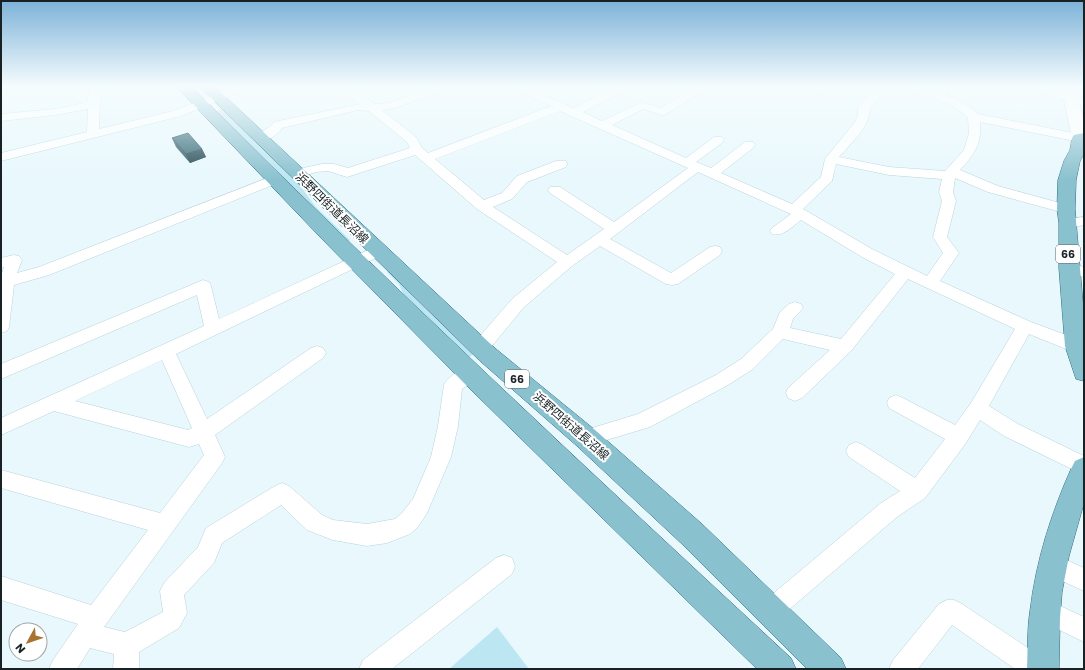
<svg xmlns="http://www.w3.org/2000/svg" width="1085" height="670" viewBox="0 0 1085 670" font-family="Poppins,'Noto Sans JP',sans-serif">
	<rect width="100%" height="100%" fill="#e8f8fd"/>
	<path fill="#bce6f2" d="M220 109H223L296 180 315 206 350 240 347 242 217 112Z
		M388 271 477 352 469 357 405 298 399 284 387 272Z
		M497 627 529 669H449Z"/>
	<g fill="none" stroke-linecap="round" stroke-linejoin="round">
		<defs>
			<path id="street" d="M92 86H102L100 95 99 129 173 111 237 86H251L250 88 181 116 1 161V153L87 132 88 109 55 115 2 121 1 114 55 109 88 102V95Z
				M340 86H351L375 104 389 103 435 86H450L449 88 395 108 382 110 416 137 422 148 428 153 551 106 510 88 509 86H523L573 108 619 86H632L631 88 583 112 602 121 642 102 661 108 696 86H706L703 91 666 114 662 115 643 109 612 125 686 158 714 137H722L724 140 722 143 696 162 711 168 745 142H753L755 145 753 148 721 173 792 204 821 177 825 159 855 122 858 115V107L869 95 873 94 879 97 870 108C870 127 851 143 839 157L889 167 945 171 964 150 969 133 968 118C949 99 922 95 897 88L896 86 922 87 923 86H933V88L936 89 942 86H954L945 94 970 107 978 114 1078 134 1084 131V141L1080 142 980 122C982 145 974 154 960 170L998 186 1071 206 1073 209 1071 212 1066 213 1061 212 988 192 955 178 953 192 956 201 947 237 959 253 940 281 1031 322 1082 341 1084 347 1082 351 1076 353 1029 334 989 406 1018 424 1084 456V475L1004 436 980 420 966 443 925 498 897 517 778 619 770 623 762 619 758 611 762 603 881 503 900 491 849 457 846 451 849 445 856 442 863 445 915 478 945 439 889 408 887 403 889 398 896 395 903 398 955 425 971 403 1015 329 908 279 851 351 802 398 795 401 788 398 786 393 788 388 830 350 783 339 753 369 728 385 650 427 586 446 579 444 576 438 579 432 638 414 716 375 741 359 773 329 780 312 789 304 795 302 801 304 803 308 793 319 790 328 841 339 895 274 862 257 801 220C792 227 783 237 772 234L770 231 772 228 791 214 698 172 610 239 671 273 710 247 715 246 720 247 722 251 720 255 678 284 672 285 666 284 600 246 572 266 524 307 487 352 481 354 475 352 472 347 475 342 512 299 557 262 477 209 415 155 347 177 328 171 316 172 297 178 292 177 290 174 292 171 299 169 322 164H334L348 168 410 148 407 142 369 111 358 110 282 128C278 135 265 143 256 141L254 138C259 131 269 130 274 122L360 104ZM560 111 688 168 614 222 560 187H550L548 190 550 193 604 229 567 255 493 207 512 199 527 182 566 167 567 164 566 161H556L517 176 502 193 484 200 435 159ZM836 164 889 175 942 179 939 192 942 201 933 237 943 253 927 276 872 249 803 209 832 181Z
				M754 86H772L778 89 772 92 755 88Z
				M802 86H818L836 91 838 93 832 96 803 88Z
				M1071 95 1084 99V106L1067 100 1065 98 1067 96Z
				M275 175 280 176 282 179 280 182 49 275 14 285 9 327 7 331 1 333V276L4 267 1 268V258L14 255 19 256 22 260 17 273 39 267Z
				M1084 217V225L1068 228 1063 226 1061 223 1063 220Z
				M377 246 382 247 384 251 382 255 176 354 207 419 311 348 317 346 323 348 326 353 323 358 215 435 225 457 222 463 104 627 125 632 163 612 160 591 164 583 198 547 206 528 275 486 282 483 289 486 322 515 333 520 367 524 395 519 402 513 413 499 431 457 438 426 444 385C447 378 462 367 470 367 472 367 474 368 476 369L479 374 476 379 462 389 458 426 451 457 427 513 418 527 410 534 387 543 367 546 333 540 307 530 281 505 222 543 214 563 184 595 187 613 179 628 139 652V669H113L114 654 90 648 77 669H49L53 660 78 624 1 600V576L91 605 148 530 1 488V470L160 513 204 455 199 444 189 447 54 411 1 435V418L204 326 197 295 1 379V364L203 280 209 282 211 286 219 319ZM162 360 192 428 188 430 75 401Z
				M1069 263 1084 267V277L1064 272 1061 268 1064 264Z
				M1051 553 1084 568V591L1043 572 1040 564 1043 556Z
				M504 555 512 558 515 566 512 574 392 669H359L363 660 496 558Z
				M1045 599 1084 617V642L1037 619 1033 611 1037 603Z
				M947 600H954L962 604 1046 660 1050 669H1015L952 625 918 669H889L893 660 939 604Z"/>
			<path id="secondary" d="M1033 86H1052L1068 92 1071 86H1084L1078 98 1084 122V142L1074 141 1072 138 1064 100 1035 89Z"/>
			<path id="primary" d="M176 86H191C386 282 588 470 791 658L796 669H757L469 388 322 239Z
				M199 86H214L496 349 595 430 702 524 841 658 846 669H807L682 544 577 446 480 361Z
				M1084 133V154L1080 161 1076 180 1075 209 1084 316V381L1076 379 1065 346 1059 268V223L1057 209 1058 180 1064 161 1070 150 1072 138 1074 135Z
				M1084 457V503L1069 556 1062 592 1060 618 1059 669H1027C1028 650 1027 630 1030 611 1036 561 1051 514 1071 469L1075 461Z"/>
		</defs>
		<use href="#street" stroke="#b8d3db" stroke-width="1"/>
		<use href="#secondary" stroke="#b8d3db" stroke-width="1"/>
		<use href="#primary" stroke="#2f6e7f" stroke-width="1"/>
		<use href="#street" fill="#fff" fill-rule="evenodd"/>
		<use href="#secondary" fill="#fff" fill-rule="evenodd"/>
		<use href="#primary" fill="#8ac1cf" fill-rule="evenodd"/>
	</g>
	<path fill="#2b5965" d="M172 138 202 149 206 157 190 163 176 147Z"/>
	<path fill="#234853" d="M202 149 206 157 190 163 186 154Z"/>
	<path fill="#326776" stroke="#234853" d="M188 133 202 149 186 154 172 138Z"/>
	<linearGradient id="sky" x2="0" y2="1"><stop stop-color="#7cb2d8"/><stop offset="0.48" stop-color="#f5fcfe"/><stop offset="1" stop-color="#f5fcfe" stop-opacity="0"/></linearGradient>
	<rect width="1085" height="180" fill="url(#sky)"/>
	<g text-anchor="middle" stroke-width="4" stroke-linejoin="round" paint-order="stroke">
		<g fill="#fff" stroke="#5d6466" stroke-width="1">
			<rect x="1056" y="245" width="24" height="18" rx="3"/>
			<rect x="505" y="370" width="24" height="18" rx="3"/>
		</g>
		<g font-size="11" font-weight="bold" fill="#182225">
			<text x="1068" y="258">66</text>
			<text x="517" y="383">66</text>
		</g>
		<g font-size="12" fill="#182225" stroke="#fff">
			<text transform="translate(332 208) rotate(44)" y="4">浜野四街道長沼線</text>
			<text transform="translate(571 426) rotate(41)" y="4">浜野四街道長沼線</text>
		</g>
	</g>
	<rect width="1085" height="670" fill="none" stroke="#182225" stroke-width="4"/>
	<g transform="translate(28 642) rotate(230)"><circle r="19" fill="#ffffff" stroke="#a3a7a8"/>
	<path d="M0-3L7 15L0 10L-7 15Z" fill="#a9722e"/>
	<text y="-6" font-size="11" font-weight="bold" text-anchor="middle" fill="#182225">N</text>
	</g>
</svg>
